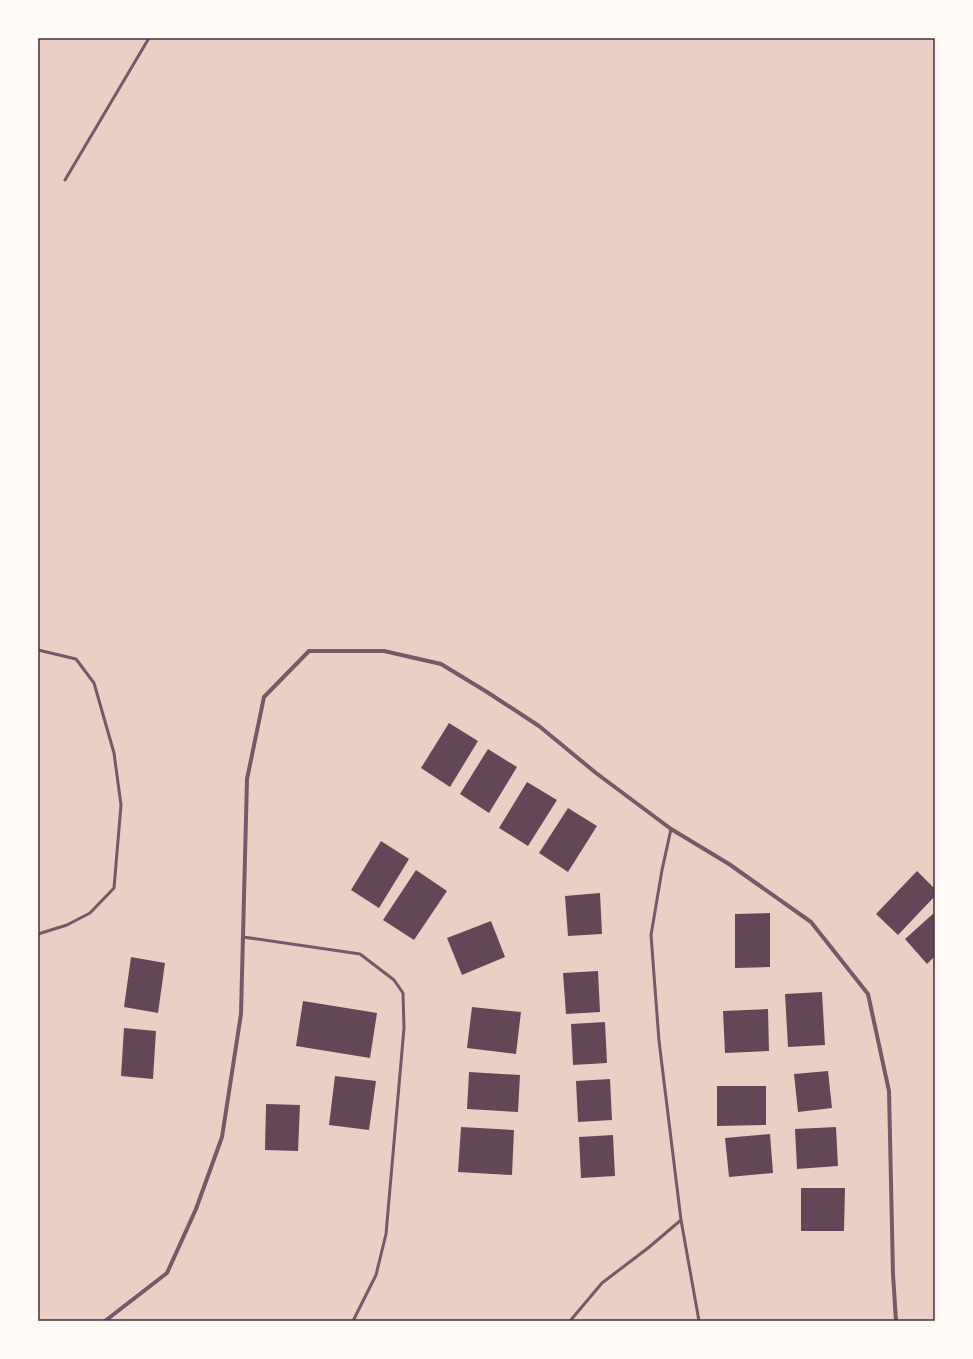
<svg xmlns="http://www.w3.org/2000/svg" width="973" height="1359" viewBox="0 0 973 1359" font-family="'Fira Sans Condensed',sans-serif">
	<rect width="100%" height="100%" fill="#f7e1d7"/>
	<path fill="#ebcfc5" d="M38 38H935V1321H38Z"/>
	<path fill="#644757" d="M449 723 478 741 450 787 421 768Z
		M488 749 517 767 489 813 460 794Z
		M527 782 557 800 528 846 499 828Z
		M568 808 597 826 568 872 539 853Z
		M381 841 409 859 379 908 351 890Z
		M416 870 447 891 414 940 383 920Z
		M917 871 935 889V896L898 935 876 914Z
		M600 893 602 934 568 936 565 896Z
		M935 912V956L927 964 905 939Z
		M770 913V967L735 968V914Z
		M491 921 505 957 462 975 447 938Z
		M131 957 165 963 158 1013 124 1007Z
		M598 971 600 1012 566 1014 563 973Z
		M822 992 825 1045 788 1047 785 994Z
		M303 1001 377 1013 370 1058 296 1046Z
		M472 1007 521 1012 516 1054 467 1048Z
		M768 1009 769 1051 725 1053 723 1011Z
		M605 1022 607 1063 573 1065 571 1024Z
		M124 1028 156 1031 153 1079 121 1076Z
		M828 1071 832 1108 798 1112 794 1074Z
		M469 1072 520 1075 518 1112 467 1109Z
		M335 1076 376 1081 369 1130 329 1125Z
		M610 1079 612 1120 578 1122 576 1081Z
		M717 1086H766V1125L717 1126Z
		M266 1104 300 1105 298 1151 265 1150Z
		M461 1127 514 1130 512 1175 458 1172Z
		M836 1127 838 1166 797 1169 795 1129Z
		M770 1134 773 1173 729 1177 725 1138Z
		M613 1135 615 1176 581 1178 579 1137Z
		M801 1188H845L844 1231H801Z"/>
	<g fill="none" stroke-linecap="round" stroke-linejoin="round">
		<path stroke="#755966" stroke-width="3" d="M65 180 149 38
			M38 650 76 659 94 683 114 753 121 805 114 888 90 913 67 925 38 934
			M243 937 360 954 394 980 403 993 404 1028 386 1234 376 1275 353 1321
			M681 1220 699 1321
			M570 1321 602 1283 648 1248 681 1220 659 1041 651 935 662 870 671 829"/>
		<path stroke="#755966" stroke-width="4" d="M105 1321 167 1273 196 1209 222 1137 241 1014 247 779 264 697 309 651H384L441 664 487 692 539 726 596 773 671 829 729 864 811 922 868 994 889 1091 893 1274 896 1321"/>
	</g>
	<rect width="973" height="1359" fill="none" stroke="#fffaf5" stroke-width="78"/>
	<rect x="39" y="39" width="895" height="1281" fill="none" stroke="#4a2c40" stroke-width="1.5"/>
</svg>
